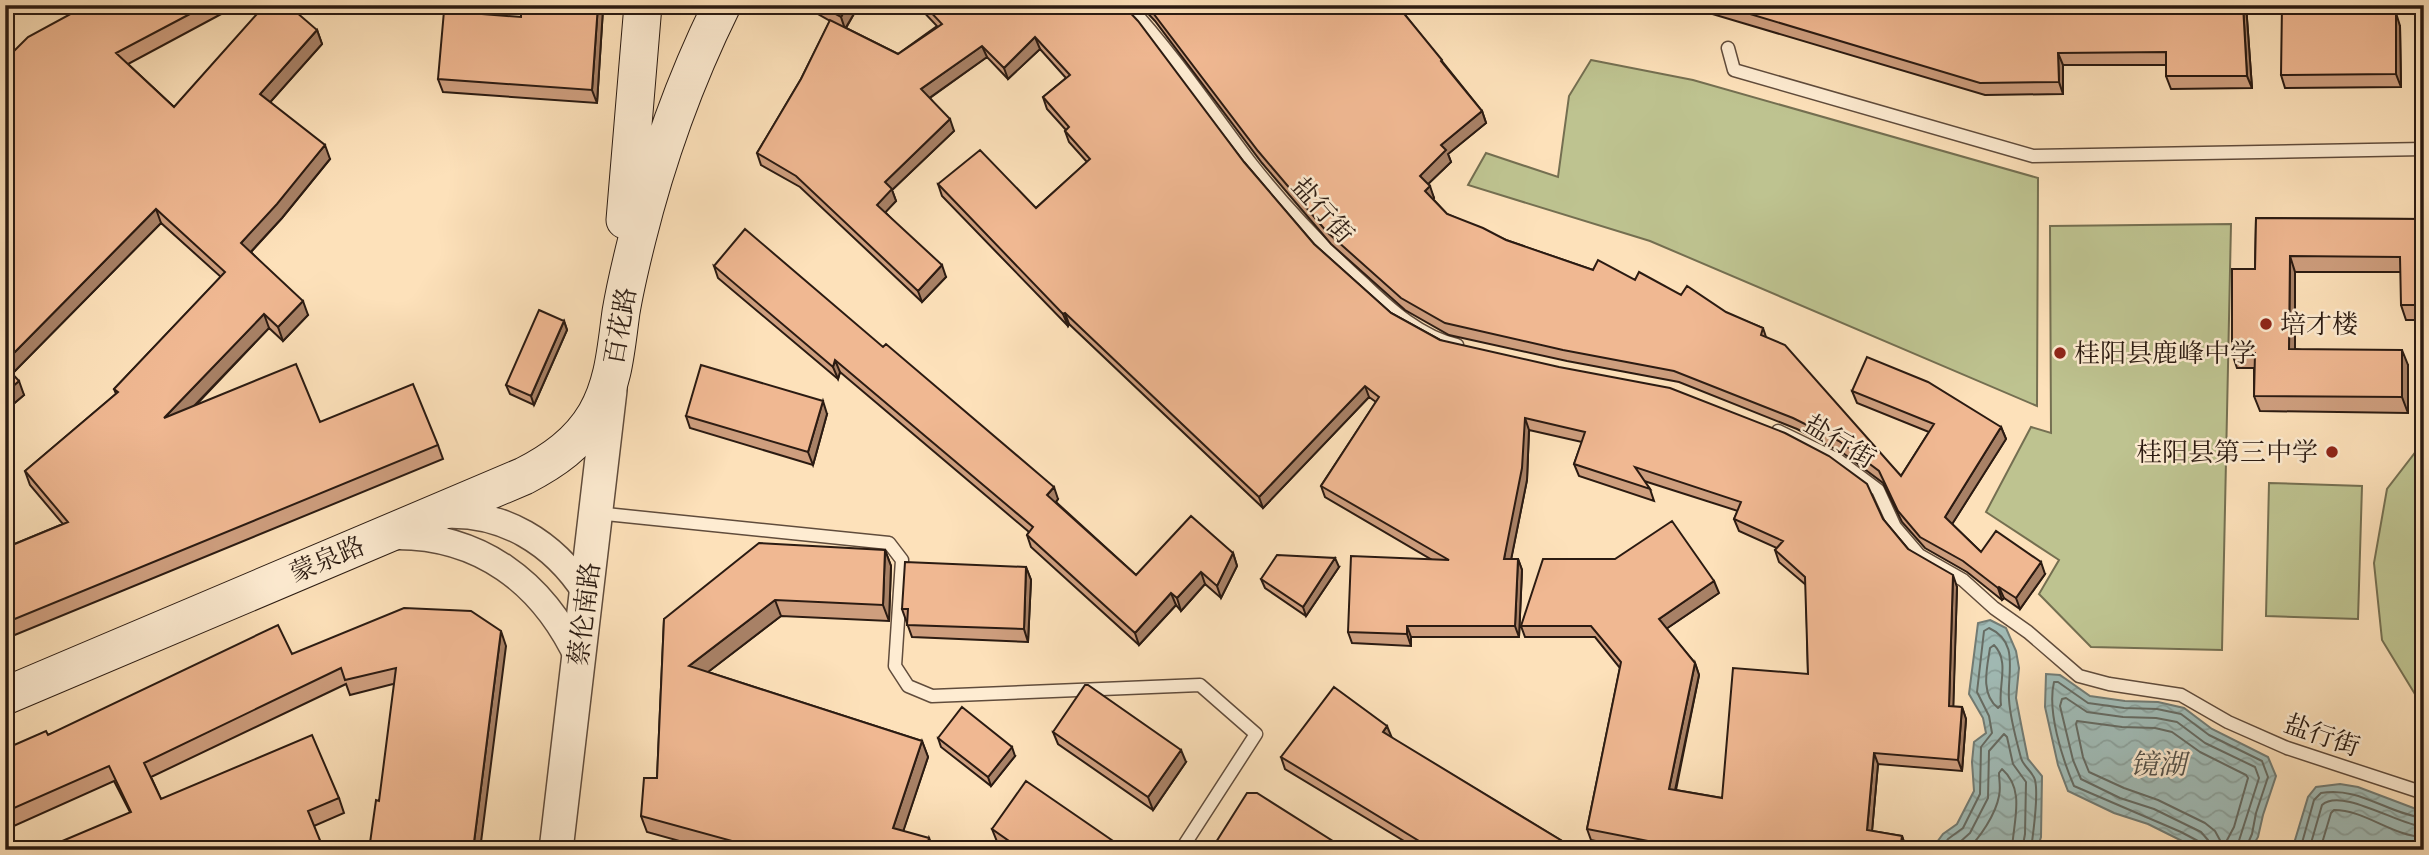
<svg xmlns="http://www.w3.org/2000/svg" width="2429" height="855" viewBox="0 0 2429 855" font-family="'IM FELL DW Pica','Noto Serif SC',serif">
	<defs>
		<pattern id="water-waves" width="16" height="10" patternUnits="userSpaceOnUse" patternTransform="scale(1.75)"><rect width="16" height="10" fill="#a1bcb7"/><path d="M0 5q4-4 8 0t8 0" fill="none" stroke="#8ba19c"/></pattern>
	</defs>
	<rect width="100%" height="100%" fill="#fde1ba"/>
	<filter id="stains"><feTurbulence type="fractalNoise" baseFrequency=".00286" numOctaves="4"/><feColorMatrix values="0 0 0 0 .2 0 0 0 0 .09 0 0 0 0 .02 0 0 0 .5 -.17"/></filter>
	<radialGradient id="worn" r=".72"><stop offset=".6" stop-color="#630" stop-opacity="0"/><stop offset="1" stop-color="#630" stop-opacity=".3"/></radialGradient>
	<path fill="#bec390" stroke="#746f51" stroke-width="2" d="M1591 60 1693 80 2038 178 2037 406 1650 241 1468 185 1486 153 1558 177 1569 96Z
		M2231 224 2222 650 2091 647 2039 594 2059 560 1986 512 2031 427 2051 433 2050 226Z
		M2424 441V709L2382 640 2374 563 2387 489Z
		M2269 483 2362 486 2358 619 2266 616Z"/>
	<path fill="url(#water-waves)" stroke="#727c75" stroke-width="2" d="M1990 620 2006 628 2016 651 2019 668 2016 698 2022 729 2028 759 2042 776 2041 837 2037 850H1934V846L1943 834 1957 824 1974 791 1972 762 1974 742 1986 733 1983 718 1969 694 1978 623Z
		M2046 674 2060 675 2090 696 2125 701 2158 702 2184 708 2212 729 2268 757 2276 776 2263 815 2258 837 2251 849 2200 850 2148 824 2114 813 2068 791 2058 765 2045 707Z
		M2340 784 2358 787 2424 812V850H2292L2308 797 2316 787Z"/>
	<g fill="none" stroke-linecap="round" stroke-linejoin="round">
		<path stroke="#666c64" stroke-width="2" d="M1994 645C2010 661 1998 686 2001 705L1998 708C1980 694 1987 668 1990 648Z
			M2077 721 2122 727 2155 728 2172 732 2200 752 2246 775 2248 778 2234 827 2226 842H2221L2215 831 2205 823 2158 800 2124 788 2089 772 2083 757 2076 724Z
			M1941 850 1948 839 1963 828 1980 794 1981 747 1992 733 1989 716 1977 692 1984 631 1989 628C2020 642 2007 673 2009 699 2010 718 2016 739 2021 758 2023 766 2033 772 2035 780 2039 796 2033 833 2031 850
			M1951 850 1970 833 1988 798 1989 751 2004 734 2007 737 2013 764 2026 782 2025 834 2022 850
			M1966 850C1980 839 1996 813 1999 796 2001 788 1999 780 1999 773L2002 769C2026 790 2013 822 2012 850
			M2201 850 2198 841 2181 832 2074 786C2062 758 2047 711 2054 682H2058L2088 703 2124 708 2157 709 2181 714 2209 735 2262 761 2268 777 2256 813 2252 834 2245 850
			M2210 850 2208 840 2201 832 2154 809 2120 798 2081 779 2073 760 2060 706 2062 699 2066 698 2087 712 2123 717 2156 718 2177 722 2205 743 2255 767 2259 778 2236 850
			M2300 850 2314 800 2321 793C2359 786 2388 814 2424 818
			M2309 850 2322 805C2341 787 2399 825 2424 827
			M2320 850 2331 813 2334 810C2365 810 2392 836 2424 837"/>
		<defs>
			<path id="service" d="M1128 5C1174 55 1211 111 1252 165 1286 208 1324 248 1365 285 1391 310 1421 337 1457 345
				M1728 48 1734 70 2033 156 2424 149
				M1778 431 1838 460 1878 490 1895 527 1919 555 1963 580 1994 608 2028 632 2079 676 2109 684 2181 695 2228 722 2287 748 2424 793
				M596 513 889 543 902 560 895 666 908 686 932 696 1200 685 1256 734 1181 850"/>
			<path id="minor" d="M442 515C503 511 554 543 586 593
				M392 536C479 534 543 582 579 660"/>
			<path id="tertiary" d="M556 850 610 390"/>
			<path id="secondary" d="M625 220 643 5
				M5 696 524 476C553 461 579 443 596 414 614 383 616 348 621 312 625 288 631 263 637 239 657 158 685 80 722 5"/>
		</defs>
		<use href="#service" stroke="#604c3c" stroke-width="15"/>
		<use href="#minor" stroke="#604c3c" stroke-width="29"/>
		<use href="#tertiary" stroke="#604c3c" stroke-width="36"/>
		<use href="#secondary" stroke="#2b1b12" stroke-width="39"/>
		<use href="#service" stroke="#feecd2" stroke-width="12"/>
		<use href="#minor" stroke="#feecd2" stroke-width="26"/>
		<use href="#tertiary" stroke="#feecd2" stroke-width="33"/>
		<use href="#secondary" stroke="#feecd2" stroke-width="37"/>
	</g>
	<path fill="#ce9e7e" stroke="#2b1b12" stroke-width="2" d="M87 5H238L128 64 174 107 317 30 322 44 270 102 330 159 282 218 251 252 308 315 283 341 269 328 195 406 320 422 438 445 443 459 5 639V548L63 524 30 485 25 471 116 394 114 389 221 277 161 223 12 374 24 395 5 411V60Z
		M521 5H618L617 10 603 9 597 103 443 92 438 79 521 17Z
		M802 5H859L846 28 898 54 937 26 917 5H1123L1244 162 1314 244 1391 313 1440 340 1883 519 1908 549 1957 587 1953 707H1962L1966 719 1962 771 1878 764 1872 831 1902 836 1906 848V850H1639L1591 840 1587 829 1620 668 1595 637H1525L1521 626 1719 593 1666 629 1695 663 1699 675 1676 790 1722 798 1808 674 1806 585 1779 562 1775 550 1777 548 1739 531 1734 519 1738 511 1644 481 1650 489 1654 501 1579 476 1574 464 1582 442 1529 430 1527 480 1511 559H1518L1522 570 1519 637H1411V646L1352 643 1348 632 1432 560 1325 497 1321 486 1376 402 1369 397 1263 508 1069 324 1068 326 942 196 938 184 1036 208 1087 162 1069 142 1065 131 1066 130 1047 109 1043 97 1066 78 1040 49 1008 79 987 57 930 98 954 131 892 190 896 201 885 212 946 277 922 302 800 187 761 165 757 153 801 79 830 21Z
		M1140 5H1397L1482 111 1486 123 1448 154 1451 162 1428 184 1434 198 1433 199 1447 214 1506 240 1593 270 1635 280 1681 295 1763 328 1766 337 1901 476 1929 432 1857 403 1852 391 2001 427 2006 439 1952 524 1981 552 2045 574 2020 609 2004 598 2002 600 1967 572 1925 548 1902 522 1883 483 1843 453 1797 429 1679 382 1567 361 1449 335 1405 310 1331 244 1262 163 1155 21Z
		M1691 5H2003L2000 14 2138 12V5H2246L2252 88 2171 89 2166 76V65H2063V94L1985 95 1692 8Z
		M2369 13 2400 26 2401 87 2285 88 2281 75Z
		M2256 218 2424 219V320H2406L2401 305V272H2295V349L2408 365V413L2260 411 2254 396V368H2237L2232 353 2255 269Z
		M714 266 1058 499 1056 502 1136 575 1233 553 1237 566 1221 598 1205 584 1181 611 1176 605 1139 645 1031 547 1027 535 1029 532 840 372 838 379 718 278Z
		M564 321 567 330 534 405 510 394 506 385Z
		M827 414 813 465 690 428 686 416Z
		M885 550 891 566 889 621 781 616 708 672 922 741 928 757 903 831 926 850H712L647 832 641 816 657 778 664 619Z
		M1026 567 1031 580 1028 642 912 637 902 609Z
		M1339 567 1306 616 1265 588 1261 579Z
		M506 646 393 684 350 695 346 684 151 777 161 799 339 798 344 813 314 826 130 812 114 781 5 830V749L292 654Z
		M1053 732 1186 762 1153 810 1058 744Z
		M938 738 1015 756 991 786 941 747Z
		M1391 738 1577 850H1419L1285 769 1281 757Z
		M992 829 1116 843 1119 850H1006L998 844Z"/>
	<path fill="#a88166" stroke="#2b1b12" stroke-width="2" d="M598 5H602L603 9 597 103 592 90Z
		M848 5H859L845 29 841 17Z
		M1994 5H2003L1996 26 1992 14Z
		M2243 5H2246L2252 88 2247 76Z
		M2364 5H2369V26L2364 13Z
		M2396 13 2400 26 2401 87 2396 74Z
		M317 30 322 44 265 108 260 94Z
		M1035 37 1040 49 1008 79 1004 68Z
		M982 46 987 57 925 101 921 89Z
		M2058 53 2063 65V94L2059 82Z
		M1482 111 1486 123 1448 154 1451 162 1424 188 1420 176 1441 145Z
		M950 119 954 131 892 190 896 201 882 216 877 205 885 182Z
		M325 145 330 159 282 218 246 257 241 243Z
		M1430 186 1434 198 1429 203 1425 191Z
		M156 209 161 223 8 378 5 369V362Z
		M2290 256 2295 272V364L2289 349Z
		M942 265 946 277 922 302 918 291Z
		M303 301 308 315 283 341 278 327Z
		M1065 313 1069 324 1068 326 1063 314Z
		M264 314 269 328 169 432 164 418Z
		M564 321 567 330 534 405 531 396Z
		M2402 350 2408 365V413L2402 397Z
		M835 360 840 372 838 379 833 367Z
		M19 381 24 395 5 411V393Z
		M1365 386 1369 397 1263 508 1259 497Z
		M823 401 827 414 813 465 808 452Z
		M1525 418 1529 430 1527 480 1509 570 1504 559Z
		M2001 427 2006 439 1949 529 1945 517Z
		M1054 487 1058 499 1052 507 1047 495Z
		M885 550 891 566 889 621 883 605Z
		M1233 553 1237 566 1221 598 1217 586Z
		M1335 558 1339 567 1306 616 1303 607Z
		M1518 559 1522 570 1519 637 1515 626Z
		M2041 562 2045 574 2020 609 2016 598Z
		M1026 567 1031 580 1028 642 1024 629Z
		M1201 572 1205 584 1181 611 1177 598Z
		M1953 575 1957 587 1953 718 1949 706Z
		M1714 581 1719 593 1663 631 1659 619Z
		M1999 587 2004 598 2002 600 1998 588Z
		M1171 593 1176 605 1139 645 1135 633Z
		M775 600 781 616 695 682 689 666Z
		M1407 626 1411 637V646L1407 634Z
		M501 631 506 646 480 850H473Z
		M1695 663 1699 675 1673 800 1669 789Z
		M1962 707 1966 719 1962 771 1958 760Z
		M1387 726 1392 738 1383 732Z
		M922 741 928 757 899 844 893 828Z
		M1012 747 1015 756 991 786 988 777Z
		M1181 750 1186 762 1153 810 1148 797Z
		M1874 753 1878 764 1871 842 1867 830Z
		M1902 836 1906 848V850H1900Z
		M929 838 934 850H926Z
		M1116 843 1119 850H1111Z"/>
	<path fill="#f0b892" stroke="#2b1b12" stroke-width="2" d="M87 5H207L116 53 174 107 265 5H288L317 30 260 94 325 145 277 204 241 243 303 301 278 327 264 314 164 418 296 364 320 422 413 384 438 445 5 623V548L68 522 25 471 118 392 114 389 225 272 156 209 5 362V60L28 37Z
		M521 5H598L592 90 438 79 444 11 521 17Z
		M819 5H848L841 17Z
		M924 5H1123L1138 21 1244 162 1314 244 1391 313 1440 340 1559 367 1670 388 1785 433 1829 456 1867 484 1883 519 1908 549 1953 575 1949 706 1962 707 1958 760 1874 753 1867 830 1902 836 1900 850H1684V848L1587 829 1621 662 1591 626H1521L1543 559H1615L1672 521 1714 581 1659 619 1695 663 1669 789 1722 798 1733 668 1808 674 1805 577 1775 550 1783 541 1734 519 1741 502 1635 467 1650 489 1574 464 1585 432 1525 418 1522 468 1504 559H1518L1515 626H1407V634L1348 632 1351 556 1449 560 1321 486 1379 397 1365 386 1259 497 1065 313 1063 314 938 184 980 150 1036 208 1090 159 1065 131 1069 127 1043 97 1070 75 1035 37 1004 68 982 46 921 89 950 119 885 182 892 189 877 205 942 265 918 291 796 176 757 153 801 79 830 20 898 54 942 24Z
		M1147 5H1397L1442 60 1441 61 1482 111 1441 145 1446 150 1420 176 1430 186 1425 191 1447 214 1483 228 1506 240 1593 270 1598 260 1635 280 1639 272 1681 295 1687 286 1726 312 1763 328 1761 335 1785 345 1901 476 1934 424 1852 391 1867 357 1928 382 2001 427 1945 517 1981 552 1996 531 2041 562 2016 598 1999 587 1998 588 1963 561 1920 537 1898 511 1879 471 1839 441 1793 418 1674 371 1563 350 1445 323 1401 298 1327 232 1258 151Z
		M1720 5H1994L1992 14 2138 12V5H2243L2247 76H2166V52L2058 53 2059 82 1980 83Z
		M2282 5H2364V13H2396V74L2281 75Z
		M2256 218 2424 219V305H2401L2400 257 2290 256 2289 349 2402 350V397L2254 396 2255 353H2232V269H2255Z
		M745 229 883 347 886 344 1054 487 1047 495 1136 575 1191 516 1233 553 1217 586 1201 572 1177 598 1171 593 1135 633 1027 535 1033 527 835 360 833 367 714 266Z
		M539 310 564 321 531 396 506 385Z
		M701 365 823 401 808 452 686 416Z
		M5 366 19 381 5 393Z
		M759 543 885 550 883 605 775 600 689 666 922 741 893 828 929 838 926 850H765L641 816 644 778H657L664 619Z
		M1277 555 1335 558 1303 607 1261 579Z
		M905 562 1026 567 1024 629 907 625 908 609H902Z
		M404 608 471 611 501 631 473 850H369L376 800 379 801 396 668 345 680 341 668 144 763 161 799 312 735 339 798 308 811 324 850H41L131 812 109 766 5 812V749L46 731 48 735 278 625 292 654Z
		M1085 685H1088L1181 750 1148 797 1053 732Z
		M1334 687 1387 726 1383 732 1577 850H1434L1281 757Z
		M962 707 1012 747 988 777 938 738Z
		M1026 781 1116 843 1111 850H1022L992 829Z
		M1247 793H1257L1347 850H1211Z"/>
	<g fill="#8f2418" stroke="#feecd2" stroke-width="2.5">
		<circle cx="2266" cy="324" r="7"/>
		<circle cx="2060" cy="353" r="7"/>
		<circle cx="2332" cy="452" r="7"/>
	</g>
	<g text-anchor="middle" stroke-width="5" stroke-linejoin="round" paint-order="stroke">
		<g font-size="26" fill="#2b1b12" stroke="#feecd2">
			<text transform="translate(1323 210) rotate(48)" y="9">盐行街</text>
			<text transform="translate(620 326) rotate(-80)" y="9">百花路</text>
			<text transform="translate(1840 441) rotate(31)" y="9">盐行街</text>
			<text transform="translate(327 559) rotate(-23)" y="9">蒙泉路</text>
			<text transform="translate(584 614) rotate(-83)" y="9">蔡伦南路</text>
			<text transform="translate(2322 735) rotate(19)" y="9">盐行街</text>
		</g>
		<g font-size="26" fill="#2b1b12" stroke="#feecd2" text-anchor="start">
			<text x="2280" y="333">培才楼</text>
			<text x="2074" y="362">桂阳县鹿峰中学</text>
			<text x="2318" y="461" text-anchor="end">桂阳县第三中学</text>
		</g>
		<g font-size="28" font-style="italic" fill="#54534c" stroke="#feecd2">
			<text x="2158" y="774">镜湖</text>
		</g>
	</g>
	<rect width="2429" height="855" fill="none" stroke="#fde1ba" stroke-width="28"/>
	<rect x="7" y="7" width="2415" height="841" fill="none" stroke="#2b1b12" stroke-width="3.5"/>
	<rect x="14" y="14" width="2401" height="827" fill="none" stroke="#2b1b12" stroke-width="2"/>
	<rect width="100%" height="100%" filter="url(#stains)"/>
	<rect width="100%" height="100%" fill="url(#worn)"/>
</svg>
